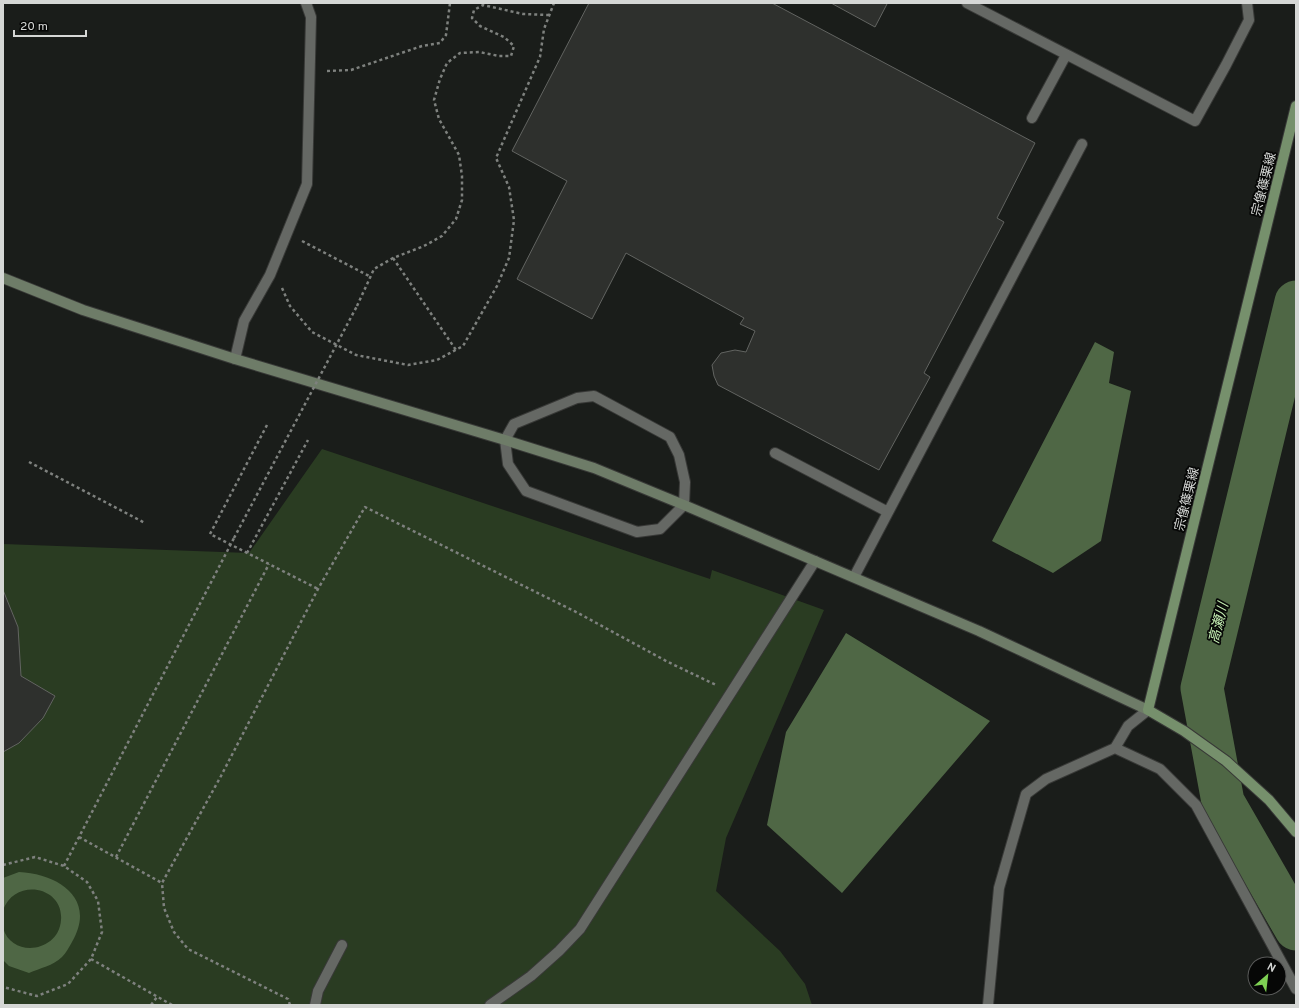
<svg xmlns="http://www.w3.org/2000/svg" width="1299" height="1008" viewBox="0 0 1299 1008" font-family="Overpass,'Noto Sans JP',sans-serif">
	<rect width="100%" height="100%" fill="#1a1d1a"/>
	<path fill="#2a3c22" d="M322 449 710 579 712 570 824 610 726 838 716 891 780 951 805 984 812 1005H3V544L249 553Z"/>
	<path fill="#4f6745" d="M1095 342 1114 352 1109 383 1131 391 1101 541 1053 573 992 541Z
		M846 633 990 721 842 893 767 825 786 732Z
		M19 872C59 874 97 899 72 942 69 947 66 953 62 957 53 966 40 968 29 973L9 966 3 960V928C12 959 59 952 61 920 64 886 15 877 3 910V878Z"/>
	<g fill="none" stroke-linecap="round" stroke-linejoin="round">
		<path stroke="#4f6745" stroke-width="43" d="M1296 302 1202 688 1223 802 1296 929"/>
	</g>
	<path fill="#2e302d" stroke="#626461" d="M589 3H772L1035 143 997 218 1004 222 924 373 930 377 879 470 718 385 714 376 712 365 721 353 735 350 746 352 755 331 740 324 744 318 626 253 592 319 517 279 567 181 512 151Z
		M831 3H885L887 4 875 27Z
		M3 590 18 627 21 676 55 696 43 718 19 743 3 752Z"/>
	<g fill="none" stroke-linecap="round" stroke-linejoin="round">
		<defs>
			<path id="lane" d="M967 3 1195 121 1226 65 1249 20 1247 3
				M1032 118 1066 55
				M594 396 670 437 679 455 685 482 684 505 660 529 637 532 526 491 508 464 505 440 514 424 577 398Z
				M775 453 888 512
				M854 577 1082 144
				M315 1005 318 991 342 945
				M490 1005 531 976 559 951 580 929 815 561"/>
			<path id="street" d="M235 359 244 321 270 275 307 184 311 17 306 3
				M1115 748 1160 769 1196 805 1296 989
				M988 1005 999 888 1026 794 1046 779 1115 748 1128 726 1148 710"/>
			<path id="secondary" d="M3 278 83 310 235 359 505 440 594 468 684 505 979 631 1148 710"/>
			<path id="primary" d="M1296 106 1148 710 1184 731 1226 761 1269 800 1296 832"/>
		</defs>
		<use href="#lane" stroke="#383937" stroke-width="12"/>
		<use href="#street" stroke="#383937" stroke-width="12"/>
		<use href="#secondary" stroke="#383937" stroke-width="12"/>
		<use href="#primary" stroke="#383937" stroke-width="12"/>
		<path stroke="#7e817e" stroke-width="2.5" stroke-dasharray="3 3" stroke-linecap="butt" d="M327 71 351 70 422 46 440 43 446 35 450 3
			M302 241 371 277
			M393 258 456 350
			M282 288 290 306 312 332 356 355 408 365 437 360 463 346 497 286 509 258 514 220 509 187 496 158 540 57 544 29 554 3
			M357 306 374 269 393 258 424 246 442 236 456 219 462 200V176L459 155 439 119 434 100 440 79 447 63 460 53 479 52 499 56H511L514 46 504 37 480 26 472 18 474 10 483 5 523 14 549 15
			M267 425 210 534 318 589
			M29 462 145 523
			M247 553 308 440
			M79 837 162 883
			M116 857 269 564
			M3 865 35 857 64 866 87 882 98 901 102 932 91 959 68 984 37 996 3 987
			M64 866 234 538
			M91 959 172 1005
			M151 1005 157 997
			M290 1005 288 999 188 949 174 932 164 908 162 883 221 776 318 589 365 507 578 613 668 662 716 685"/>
		<use href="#lane" stroke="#656864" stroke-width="10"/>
		<use href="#street" stroke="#656864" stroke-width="10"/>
		<use href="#secondary" stroke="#6e7c68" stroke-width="10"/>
		<use href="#primary" stroke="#76906c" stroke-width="10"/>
		<path stroke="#7e817e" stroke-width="2.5" stroke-dasharray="3 3" stroke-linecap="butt" d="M234 538 357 306"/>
	</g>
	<g text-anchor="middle" stroke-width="3.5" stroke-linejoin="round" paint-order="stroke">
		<g font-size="13" fill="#d5d7d5" stroke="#060706">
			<text transform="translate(1263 184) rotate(-76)" y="5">宗像篠栗線</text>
			<text transform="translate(1186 499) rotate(-76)" y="5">宗像篠栗線</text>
		</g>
		<g font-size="14" font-style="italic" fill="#c7f1b5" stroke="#060706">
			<text transform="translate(1218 623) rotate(-76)" y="5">高瀬川</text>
		</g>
	</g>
	<rect width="1299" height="1008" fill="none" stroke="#d5d7d5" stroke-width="8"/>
	<g transform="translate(1267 976) rotate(28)"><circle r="19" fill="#060706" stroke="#595a59"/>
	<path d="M0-3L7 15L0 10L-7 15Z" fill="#7ed053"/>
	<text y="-6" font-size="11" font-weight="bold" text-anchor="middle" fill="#d5d7d5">N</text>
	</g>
	<path d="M14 30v6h72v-6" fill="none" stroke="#d5d7d5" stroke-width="2"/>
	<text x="20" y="30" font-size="12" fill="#d5d7d5" stroke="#060706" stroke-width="3" paint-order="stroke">20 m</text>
</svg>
